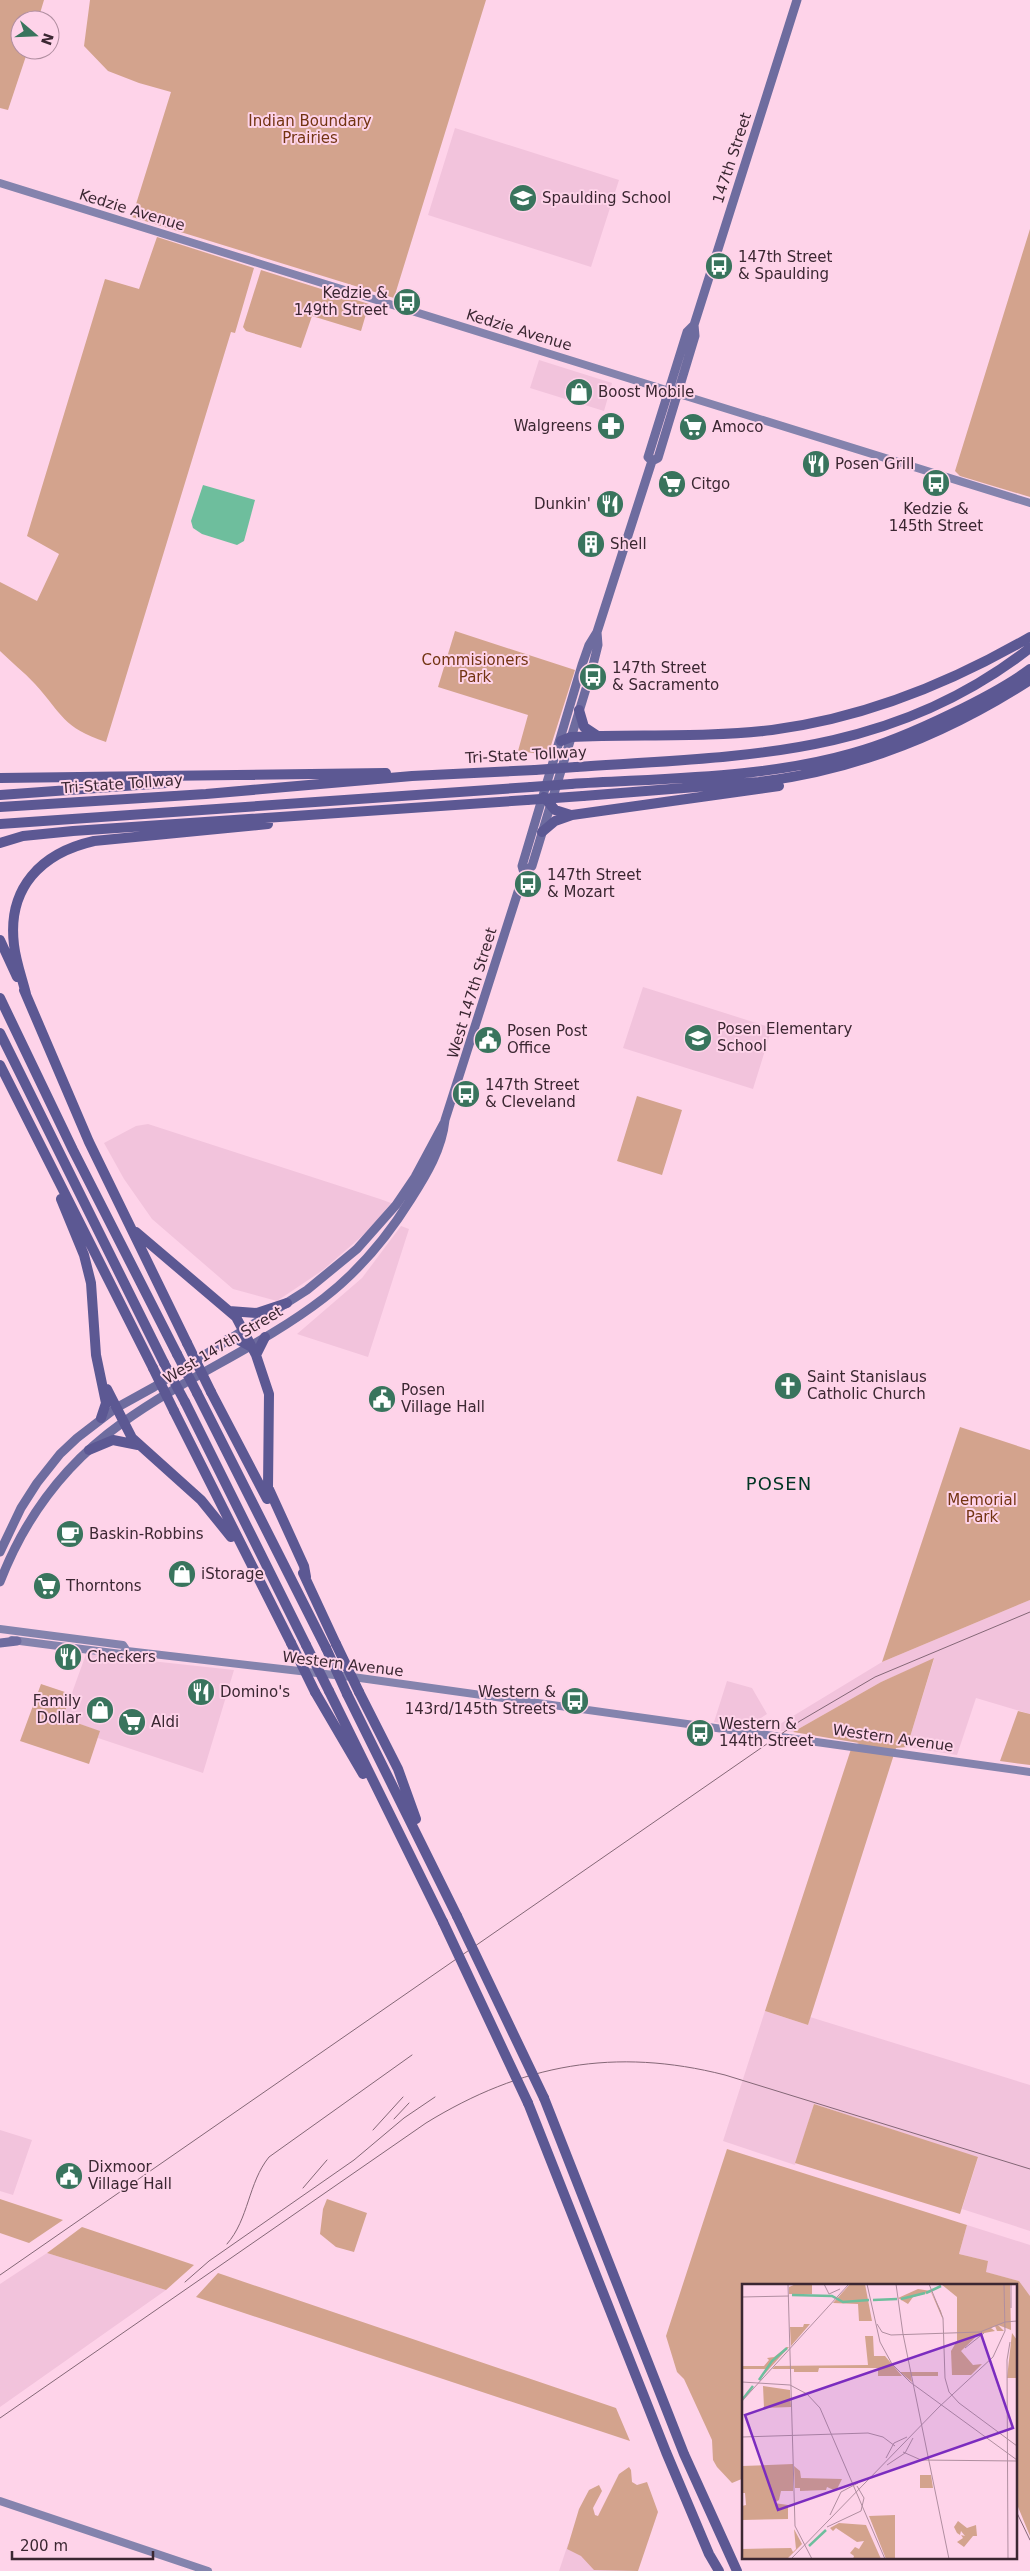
<svg xmlns="http://www.w3.org/2000/svg" width="1030" height="2571" viewBox="0 0 1030 2571" font-family="'DejaVu Sans',sans-serif">
	<rect width="100%" height="100%" fill="#fed3e9"/>
	<path fill="#f2c3dc" d="M455 128 619 180 591 267 428 215Z
		M539 360 612 383 604 411 530 388Z
		M643 987 772 1028 753 1089 623 1048Z
		M148 1124 380 1199 391 1203 369 1230 323 1270 277 1301 233 1289 152 1219 124 1179 104 1143 136 1126Z
		M401 1226 409 1229 368 1357 297 1334 362 1278Z
		M1030 1600V1714L976 1698 957 1755 907 1747 934 1659 881 1682 793 1732 770 1730 882 1662Z
		M86 1654 234 1670 203 1773 98 1738 99 1731 63 1718Z
		M727 1681 752 1688 767 1714 747 1727 714 1722Z
		M765 2011 808 2025 810 2017 1030 2085V2231L962 2209 978 2158 814 2104 795 2165 723 2141Z
		M0 2130 32 2140 13 2195 0 2191Z
		M967 2225 1030 2245V2296L1019 2281 985 2272 987 2261 959 2254Z
		M47 2253 166 2290 0 2407V2284Z
		M568 2544 638 2571H559Z"/>
	<path fill="#d3a38d" d="M0 0H44L38 20H20V50H28L8 110 0 108Z
		M90 0H486L394 298 132 217 171 92 139 83 108 71 84 46Z
		M1030 229V497L960 476 955 471Z
		M157 237 254 268 235 333 231 332 106 742C62 727 63 715 35 684 24 672 11 662 0 651V582L37 601 59 554 27 536 105 279 139 289Z
		M261 270 369 304 361 331 312 316 301 348 246 331 243 327Z
		M455 631 575 670 548 755 518 751 528 715 438 687Z
		M637 1096 682 1110 662 1175 617 1161Z
		M960 1427 1030 1450V1600L882 1662Z
		M934 1658 907 1747 896 1748 808 2025 765 2011 852 1746 859 1743 793 1732 881 1682Z
		M41 1684 71 1694 63 1718 100 1731 89 1764 20 1741Z
		M1018 1711 1030 1714V1765L1000 1761Z
		M814 2104 978 2157 960 2214 795 2163Z
		M727 2149 967 2225 959 2254 988 2261 986 2272 1019 2281 1030 2296V2536L1016 2502V2285H744V2478L732 2483 717 2467 713 2460 712 2440 684 2379 677 2372 666 2336Z
		M0 2199 63 2220 29 2243 0 2233Z
		M327 2199 367 2213 354 2252 336 2247 320 2234 323 2209Z
		M82 2227 194 2265 166 2290 47 2253Z
		M218 2273 616 2408 630 2441 196 2297Z
		M629 2467 631 2470 632 2482 637 2485 647 2482 658 2512 638 2571 594 2570 581 2556 567 2549 579 2509 589 2490 599 2485 602 2491 593 2508 595 2515 598 2516 619 2474Z"/>
	<path fill="#6ebe9d" d="M203 485 255 500 244 541 237 545 202 534 193 528 191 521Z"/>
	<g fill="none" stroke-linecap="round" stroke-linejoin="round">
		<path stroke="#8483ad" stroke-width="8" d="M0 183 1030 503
			M0 1629 123 1645 127 1651
			M12 1640 121 1654 127 1651 360 1678 1030 1772
			M0 2501 208 2571"/>
		<path stroke="#6e6c9f" stroke-width="9" d="M652 461 648 457 687 332 694 325
			M524 873 522 866 582 665 589 645 597 632 652 461 658 458 695 336 694 325 797 0
			M0 1552 21 1508 37 1483 60 1454 77 1438 116 1408 154 1387 307 1290 357 1249 396 1205 415 1177 444 1123
			M0 1582C25 1517 66 1463 122 1423 187 1376 262 1346 324 1298 359 1271 388 1236 411 1199 427 1174 442 1149 445 1120L524 873 532 866 592 669 598 645 597 632
			M0 1643 17 1641"/>
		<path stroke="#5c5893" stroke-width="10" d="M579 710 584 727 596 735
			M561 741 571 737C637 734 705 738 772 730 865 718 949 684 1030 637
			M576 767C744 756 890 757 1030 648
			M0 778 386 773
			M571 784C664 778 762 779 853 753 886 744 920 729 951 714 978 701 1006 687 1030 669
			M0 795 166 783
			M583 796 759 782C856 770 948 733 1030 680
			M544 797 555 810 571 815
			M0 807 206 794 412 776 535 770
			M0 824 531 787
			M542 832 555 821 572 815 779 786
			M0 843 23 836 73 831 527 800
			M0 940 17 977
			M24 990 89 1142 187 1343
			M26 994C22 978 16 962 14 945 7 888 41 853 94 841L268 824
			M0 998 73 1150 177 1354
			M0 1033 164 1363
			M0 1065 153 1368
			M61 1199 84 1255 91 1283 96 1355 106 1403 101 1418
			M136 1232 236 1317 256 1355 269 1394 268 1487 304 1566 306 1577
			M229 1311 257 1313 287 1303
			M227 1340 237 1339 250 1346
			M256 1355 265 1337
			M107 1389 132 1438 201 1500 231 1537
			M211 1392 267 1499
			M197 1393 326 1648
			M185 1402 306 1645
			M174 1411 291 1643
			M89 1450 113 1440 138 1445
			M303 1573 336 1644
			M329 1691 443 1922
			M315 1692 363 1774
			M359 1692 398 1769 416 1819
			M347 1694 457 1916
			M544 2098 684 2454 737 2571
			M528 2103 666 2452 709 2554 719 2571"/>
		<path stroke="#846776" stroke-width="1" d="M394 2119 409 2103
			M373 2130 403 2097
			M303 2188 327 2160
			M227 2244C249 2219 248 2183 269 2157L412 2055
			M0 2275 800 1721 875 1677 1030 1612
			M185 2282 209 2261 354 2160 404 2118 435 2097
			M0 2418 426 2123C522 2064 615 2047 725 2075L1030 2169
			M1016 2511 1030 2540"/>
		<path stroke="#5c5893" stroke-width="10" d="M535 770 576 767
			M531 787 571 784
			M527 800 583 796
			M187 1343 211 1392
			M177 1354 197 1393
			M164 1363 185 1402
			M153 1368 174 1411
			M291 1643 315 1692
			M336 1644 359 1692
			M306 1645 329 1691
			M326 1648 347 1694
			M457 1916 544 2098
			M443 1922 528 2103"/>
	</g>
	<defs>
		<symbol id="school-disc" viewBox="-11 -11 22 22"><circle r="9.5" fill="#39745d" stroke="#fed3e9"/><path d="M0-5L7-2L0 1L-7-2ZM-4 1L0 2.5L4 1V4Q0 6-4 4Z" fill="#fff"/></symbol>
		<symbol id="bus-disc" viewBox="-11 -11 22 22"><circle r="9.5" fill="#39745d" stroke="#fed3e9"/><path d="M-5-6H5V4H4V6H2V4H-2V6H-4V4H-5ZM-3.5-4V0h7V-4ZM-3.5 1.2v1.5H-2V1.2ZM2 1.2v1.5H3.5V1.2Z" fill="#fff"/></symbol>
		<symbol id="shop-disc" viewBox="-11 -11 22 22"><circle r="9.5" fill="#39745d" stroke="#fed3e9"/><path d="M-5-2.5h2.3a2.7 3.5 0 0 1 5.4 0H5L5.5 6h-11ZM-1.5-2.5h3a1.5 2.3 0 0 0-3 0Z" fill="#fff"/></symbol>
		<symbol id="pharmacy-disc" viewBox="-11 -11 22 22"><circle r="9.5" fill="#39745d" stroke="#fed3e9"/><path d="M-2-6h4v4h4v4h-4v4h-4v-4h-4v-4h4Z" fill="#fff"/></symbol>
		<symbol id="supermarket-disc" viewBox="-11 -11 22 22"><circle r="9.5" fill="#39745d" stroke="#fed3e9"/><path d="M-6-5.5h2.5l.6 2H6L4.5 2H-2.5L-4.4-4H-6ZM-1.5 3.2a1.3 1.3 0 1 0 .1 0ZM3 3.2a1.3 1.3 0 1 0 .1 0Z" fill="#fff"/></symbol>
		<symbol id="restaurant-disc" viewBox="-11 -11 22 22"><circle r="9.5" fill="#39745d" stroke="#fed3e9"/><path d="M-5-6h1v4h1v-4h1v4h1v-4h1v5L-1.5 .5V6h-2V.5L-5-1ZM5-6V6H3V1.5H1.5Q1.5-4 5-6Z" fill="#fff"/></symbol>
		<symbol id="building-disc" viewBox="-11 -11 22 22"><circle r="9.5" fill="#39745d" stroke="#fed3e9"/><path d="M-4-6H4V6H1V3H-1V6H-4ZM-2.5-4.3h1.7v1.8h-1.7ZM.8-4.3h1.7v1.8H.8ZM-2.5-1h1.7V.8h-1.7ZM.8-1h1.7V.8H.8Z" fill="#fff"/></symbol>
		<symbol id="civic-disc" viewBox="-11 -11 22 22"><circle r="9.5" fill="#39745d" stroke="#fed3e9"/><path d="M-.6-6.5H3V-4.5H.6V-3L4-1V1h2V6H-6V1h2V-1L-.6-3ZM-1.2 2.5V6h2.4V2.5Z" fill="#fff"/></symbol>
		<symbol id="church-disc" viewBox="-11 -11 22 22"><circle r="9.5" fill="#39745d" stroke="#fed3e9"/><path d="M-1.2-6h2.4v3.5h3.3v2.4h-3.3V6h-2.4V-.1h-3.3v-2.4h3.3Z" fill="#fff"/></symbol>
		<symbol id="cafe-disc" viewBox="-11 -11 22 22"><circle r="9.5" fill="#39745d" stroke="#fed3e9"/><path d="M-5.5-4.5H6V0H3Q3 3.5 0 3.5H-2.5Q-5.5 3.5-5.5 0ZM3-3.2v2h1.7v-2ZM-6 4.5H4V6H-6Z" fill="#fff"/></symbol>
	</defs>
	<g fill-rule="evenodd">
		<use href="#school-disc" x="507" y="182" width="32" height="32"/>
		<use href="#bus-disc" x="703" y="250" width="32" height="32"/>
		<use href="#bus-disc" x="391" y="286" width="32" height="32"/>
		<use href="#shop-disc" x="563" y="376" width="32" height="32"/>
		<use href="#pharmacy-disc" x="595" y="410" width="32" height="32"/>
		<use href="#supermarket-disc" x="677" y="411" width="32" height="32"/>
		<use href="#restaurant-disc" x="800" y="448" width="32" height="32"/>
		<use href="#bus-disc" x="920" y="467" width="32" height="32"/>
		<use href="#supermarket-disc" x="656" y="468" width="32" height="32"/>
		<use href="#restaurant-disc" x="594" y="488" width="32" height="32"/>
		<use href="#building-disc" x="575" y="528" width="32" height="32"/>
		<use href="#bus-disc" x="577" y="661" width="32" height="32"/>
		<use href="#bus-disc" x="512" y="868" width="32" height="32"/>
		<use href="#school-disc" x="682" y="1022" width="32" height="32"/>
		<use href="#civic-disc" x="472" y="1024" width="32" height="32"/>
		<use href="#bus-disc" x="450" y="1078" width="32" height="32"/>
		<use href="#church-disc" x="772" y="1370" width="32" height="32"/>
		<use href="#civic-disc" x="366" y="1383" width="32" height="32"/>
		<use href="#cafe-disc" x="54" y="1518" width="32" height="32"/>
		<use href="#shop-disc" x="166" y="1558" width="32" height="32"/>
		<use href="#supermarket-disc" x="31" y="1570" width="32" height="32"/>
		<use href="#restaurant-disc" x="52" y="1641" width="32" height="32"/>
		<use href="#restaurant-disc" x="185" y="1676" width="32" height="32"/>
		<use href="#bus-disc" x="559" y="1685" width="32" height="32"/>
		<use href="#shop-disc" x="84" y="1694" width="32" height="32"/>
		<use href="#supermarket-disc" x="116" y="1706" width="32" height="32"/>
		<use href="#bus-disc" x="684" y="1717" width="32" height="32"/>
		<use href="#civic-disc" x="53" y="2160" width="32" height="32"/>
	</g>
	<g text-anchor="middle" stroke-width="4" stroke-linejoin="round" paint-order="stroke">
		<g font-size="15" fill="#723412" stroke="#fed3e9">
			<text x="310" y="126">Indian Boundary<tspan x="310" dy="17">Prairies</tspan></text>
			<text x="475" y="665">Commisioners<tspan x="475" dy="17">Park</tspan></text>
			<text x="982" y="1505">Memorial<tspan x="982" dy="17">Park</tspan></text>
		</g>
		<g font-size="15" fill="#3b2732" stroke="#fed3e9">
			<text transform="translate(732 158) rotate(-72)" y="5">147th Street</text>
			<text transform="translate(132 210) rotate(17)" y="5">Kedzie Avenue</text>
			<text transform="translate(519 330) rotate(17)" y="5">Kedzie Avenue</text>
			<text transform="translate(526 755) rotate(-3)" y="5">Tri-State Tollway</text>
			<text transform="translate(122 784) rotate(-4)" y="5">Tri-State Tollway</text>
			<text transform="translate(472 993) rotate(-73)" y="5">West 147th Street</text>
			<text transform="translate(223 1345) rotate(-31)" y="5">West 147th Street</text>
			<text transform="translate(343 1664) rotate(7)" y="5">Western Avenue</text>
			<text transform="translate(893 1738) rotate(8)" y="5">Western Avenue</text>
		</g>
		<g font-size="15" fill="#3b2732" stroke="#fed3e9" text-anchor="start">
			<text x="542" y="203">Spaulding School</text>
			<text x="738" y="262">147th Street<tspan x="738" dy="17">&amp; Spaulding</tspan></text>
			<text x="388" y="298" text-anchor="end">Kedzie &amp;<tspan x="388" dy="17">149th Street</tspan></text>
			<text x="598" y="397">Boost Mobile</text>
			<text x="592" y="431" text-anchor="end">Walgreens</text>
			<text x="712" y="432">Amoco</text>
			<text x="835" y="469">Posen Grill</text>
			<text x="691" y="489">Citgo</text>
			<text x="591" y="509" text-anchor="end">Dunkin'</text>
			<text x="936" y="514" text-anchor="middle">Kedzie &amp;<tspan x="936" dy="17">145th Street</tspan></text>
			<text x="610" y="549">Shell</text>
			<text x="612" y="673">147th Street<tspan x="612" dy="17">&amp; Sacramento</tspan></text>
			<text x="547" y="880">147th Street<tspan x="547" dy="17">&amp; Mozart</tspan></text>
			<text x="717" y="1034">Posen Elementary<tspan x="717" dy="17">School</tspan></text>
			<text x="507" y="1036">Posen Post<tspan x="507" dy="17">Office</tspan></text>
			<text x="485" y="1090">147th Street<tspan x="485" dy="17">&amp; Cleveland</tspan></text>
			<text x="807" y="1382">Saint Stanislaus<tspan x="807" dy="17">Catholic Church</tspan></text>
			<text x="401" y="1395">Posen<tspan x="401" dy="17">Village Hall</tspan></text>
			<text x="89" y="1539">Baskin-Robbins</text>
			<text x="201" y="1579">iStorage</text>
			<text x="66" y="1591">Thorntons</text>
			<text x="87" y="1662">Checkers</text>
			<text x="220" y="1697">Domino's</text>
			<text x="556" y="1697" text-anchor="end">Western &amp;<tspan x="556" dy="17">143rd/145th Streets</tspan></text>
			<text x="81" y="1706" text-anchor="end">Family<tspan x="81" dy="17">Dollar</tspan></text>
			<text x="151" y="1727">Aldi</text>
			<text x="719" y="1729">Western &amp;<tspan x="719" dy="17">144th Street</tspan></text>
			<text x="88" y="2172">Dixmoor<tspan x="88" dy="17">Village Hall</tspan></text>
		</g>
		<g font-size="18" letter-spacing="1" fill="#013524" stroke="#fed3e9">
			<text x="779" y="1490">POSEN</text>
		</g>
	</g>
	<g transform="translate(742 2284)">
		<rect width="275" height="275" fill="#fed3e9"/>
		<path d="M54 0H70V10H47V3ZM108 0H123L130 37H117L116 20 91 19ZM199 0H268L269 46 256 41 262 47H255L253 42 249 44 253 47 237 50 219 67 231 81 240 80 229 91H210L209 67 215 57V13ZM176 5 189 7 199 27 201 36 189 8 171 13 166 20 156 14ZM62 40H68L49 62 48 43H61ZM270 49 275 56V94H265ZM123 52H131L132 72H143L160 92H136V84H77L76 88H52V85H30L33 82 126 81ZM45 63H47L17 96 25 85H0V82H22L27 76 25 74 32 73ZM158 88H196V92H169L170 98ZM21 102 48 106 49 123 22 124ZM51 180V207H39L37 216 32 219 46 221V235L0 236V222L4 221 3 209H0V182ZM52 182 58 187 59 194 100 195 94 207 85 203 84 206 58 207V204H53ZM178 191H189L191 204H178ZM153 231V275H144L127 232ZM216 237 225 244 234 241 235 252H231L222 263 215 258 221 254 219 251 223 252 219 247 218 251 215 249 212 243ZM97 239 124 241 139 275H111L112 272 108 269 113 263 117 265 122 257 115 258 94 244 91 247 88 244ZM52 245 60 260 45 275H0V265L49 264 51 268 54 265Z" fill="#d3a38d"/>
		<path fill="none" stroke="#6ebe9d" stroke-width="2.5" d="M184 9 199 2M50 11 90 12 101 18 127 16M159 15 183 9M131 16 155 15M17 96 30 77 45 64M0 116 11 102M67 262 84 246"/>
		<path fill="none" stroke="#b08ea0" stroke-width="1" d="M46 0 53 242 70 275M82 0 87 10 98 5M125 0 138 58 150 80 168 98 275 176M154 0 161 50 207 275M187 0 201 34 203 94 207 108 217 119 275 162M269 0V24M0 13 47 12M135 40 140 48 149 51 238 48 263 38 275 37M223 64 242 49M0 98 48 101 65 110 78 124 143 275M0 117 107 0M0 153 126 149 141 153 153 162M161 168 179 176 275 177M144 174 152 159 165 153M145 181 163 169 171 154M88 231 99 208 116 199M85 243 119 227 122 214 115 202M49 275 197 123 251 73 263 47 262 0M266 275 265 76 268 58"/>
		<path fill="#7b2cbf" fill-opacity="0.15" stroke="#7b2cbf" stroke-width="2.5" d="M239 50 271 144 36 226 3 131Z"/>
		<rect width="275" height="275" fill="none" stroke="#3b2732" stroke-width="2.5"/>
	</g>
	<g transform="translate(35 35) rotate(109)"><circle r="24" fill="#fed3e9" stroke="#b08ea0"/>
	<path d="M0-4L9 19L0 12L-9 19Z" fill="#39745d"/>
	<text y="-8" font-size="14" font-weight="bold" text-anchor="middle" fill="#3b2732">N</text>
	</g>
	<path d="M12 2551v8h141v-8" fill="none" stroke="#3b2732" stroke-width="2.5"/>
	<text x="20" y="2551" font-size="15" fill="#3b2732" stroke="#fed3e9" stroke-width="4" paint-order="stroke">200 m</text>
</svg>
